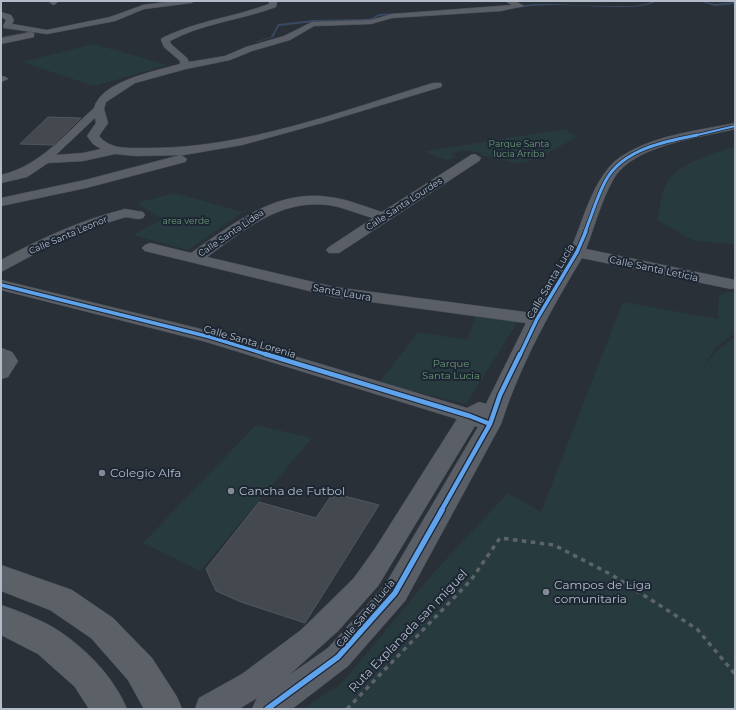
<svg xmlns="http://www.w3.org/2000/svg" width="736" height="710" viewBox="0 0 736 710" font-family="Montserrat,sans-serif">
	<rect width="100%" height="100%" fill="#2a3038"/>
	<path fill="#273a3e" d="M94 44 168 65 94 86 22 62Z
		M565 129 576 137C565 144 531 163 519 163 506 162 494 156 481 156V153L467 150 452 153 454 157 447 160 427 153V151Z
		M735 147V244L694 241 657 220C660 209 661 194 666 184 677 164 714 152 735 147Z
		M175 193 243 212 188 250 133 235 162 219 137 203Z
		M735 290V333L715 348 704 367 716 351 735 337V709H302L341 684 436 570 508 493 541 512 623 302 718 319 719 295Z
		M477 313 519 320 466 404 379 383 418 332 467 340Z
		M256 425 312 438 200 571 143 543Z"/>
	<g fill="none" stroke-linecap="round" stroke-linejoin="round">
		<path fill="#384963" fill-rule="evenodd" d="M654 1H657C644 8 628 7 614 7 582 7 550 2 518 8L517 7C528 3 542 4 554 4 573 5 592 6 612 6 626 6 641 7 654 1Z
			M699 1H702L715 4 735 2V4L715 6Z
			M398 13 399 14 379 16 374 19 366 21 314 22 279 26 273 37 257 42H255L271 37 278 24 314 20 366 19 372 18 379 14Z"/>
	</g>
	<path fill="#444950" stroke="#52575f" d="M48 117 81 118 53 145 20 144Z
		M333 493 379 505 305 623 241 602 216 591 206 569 259 502 316 518Z"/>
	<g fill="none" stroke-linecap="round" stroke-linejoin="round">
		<defs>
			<path id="minor" d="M51 1H59L54 5 50 3Z
				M173 1H195L191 3 144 9 115 21 47 34 4 28 3 26 6 20 1 17V12L11 15 14 20 12 24 47 30 110 17 143 5Z
				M269 1H277L276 7C241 20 203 23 170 41L171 44 187 58 189 62 225 56 246 47 284 36 312 22 371 20 392 14 512 5 505 1H515L524 6 501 11 392 18 371 24 314 26 290 40 252 51 230 60 186 69 135 83 106 102 104 109 108 123 99 136C110 150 130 148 147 148 243 149 342 111 433 83H441L442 85 441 87 322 123 242 145 184 155 136 156 115 154 83 161 48 163 27 177 1 183V175C40 166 65 134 94 108 101 81 156 71 180 64V61L164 47 161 40 162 38C196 21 234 17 269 4ZM95 118 96 123 87 136 93 144 101 149 83 153 56 155Z
				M31 32 34 33V37L1 44V38Z
				M1 76 6 77 8 79 1 82Z
				M735 123V129C699 138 632 145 613 180 602 199 594 228 586 249L735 280V288L731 289 582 258C550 311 520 365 501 424L405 601 348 666 292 709H252L257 698 239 709H195L199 698 242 674 301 630 354 578 376 547 457 419 203 341 1 290V280L217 333 467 408 479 402 486 404 526 323 334 297 145 251 142 248 145 245 150 243 191 253C233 224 276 189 329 197 348 199 365 207 382 212L471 155 475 154 481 158 479 161 339 253H329L326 250 329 247 373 218C358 214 343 207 328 205 280 199 244 230 207 257L334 287 532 313C544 293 560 272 570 251 583 222 593 177 619 158 652 135 697 131 735 123ZM475 426 478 427 385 585 328 648 288 676 338 631 378 586Z
				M181 155 187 159 185 162 86 188 1 206V198L85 180Z
				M125 209 143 212 145 215 143 218 138 219 126 217 103 224 42 250 1 272V260C40 239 81 220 125 209Z
				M1 348 12 352 18 361 8 377 1 379Z"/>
			<path id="major" d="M1 565 72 590 113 618 152 658 177 697 182 709H144L128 680 91 638 50 610 1 591Z
				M1 605C19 611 47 622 62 633 89 652 114 678 127 709H89L75 687 38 654 1 635Z"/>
		</defs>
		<use href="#minor" stroke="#484c53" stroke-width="1"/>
		<use href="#major" stroke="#484c55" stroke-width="1"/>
		<path stroke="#5d636a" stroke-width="3.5" stroke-dasharray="4.5 4.5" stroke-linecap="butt" d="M347 709 471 580 500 538 554 545 612 575 697 629 735 674"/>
		<use href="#minor" fill="#5a5e66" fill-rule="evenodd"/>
		<use href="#major" fill="#5c6168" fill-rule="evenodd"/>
		<defs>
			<path id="cycleway-far4" d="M693 136 735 126"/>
			<path id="cycleway-far3" d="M585 232C592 215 597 196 606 180 623 149 666 141 697 135"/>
			<path id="cycleway-far2" d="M1 285 210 337 268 355
				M520 355 537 319 577 252 586 231"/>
			<path id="cycleway-far1" d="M265 354 470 416 490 424
				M441 511 490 424 500 395 520 354"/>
			<path id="cycleway" d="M267 709 338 657 395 593 442 510"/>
		</defs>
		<use href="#cycleway-far4" stroke="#1d2633" stroke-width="3.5"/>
		<use href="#cycleway-far3" stroke="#1d2633" stroke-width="4.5"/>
		<use href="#cycleway-far2" stroke="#1d2633" stroke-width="5.5"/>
		<use href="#cycleway-far1" stroke="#1d2633" stroke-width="7"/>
		<use href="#cycleway" stroke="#1d2633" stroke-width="8"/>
		<use href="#cycleway-far4" stroke="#60a3ed" stroke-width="2"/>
		<use href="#cycleway-far3" stroke="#60a3ed" stroke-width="3"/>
		<use href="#cycleway-far2" stroke="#60a3ed" stroke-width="3.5"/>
		<use href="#cycleway-far1" stroke="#60a3ed" stroke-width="4.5"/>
		<use href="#cycleway" stroke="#60a3ed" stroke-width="5.5"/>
	</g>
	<g fill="#848b96" stroke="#1d2633" stroke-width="1.5">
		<circle cx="102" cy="473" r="4"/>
		<circle cx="231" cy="491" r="4"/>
		<circle cx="546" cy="592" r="4"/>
	</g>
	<g text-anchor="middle" stroke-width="4" stroke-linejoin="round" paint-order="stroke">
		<g font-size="9" fill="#6b9a76" stroke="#1d2633">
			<text x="519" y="147">Parque Santa<tspan x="519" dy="10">lucia Arriba</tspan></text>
			<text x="186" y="224">area verde</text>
		</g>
		<g font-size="9" fill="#b4bcc9" stroke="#1d2633">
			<text transform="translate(404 204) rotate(-33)" y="3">Calle Santa Lourdes</text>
			<text transform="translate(231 233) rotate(-34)" y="3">Calle Santa Lidea</text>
			<text transform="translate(68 235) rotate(-23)" y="3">Calle Santa Leonor</text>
		</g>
		<g font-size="10" fill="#b4bcc9" stroke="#1d2633">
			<text transform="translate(654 268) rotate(12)" y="4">Calle Santa Leticia</text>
			<text transform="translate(550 281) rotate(-60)" y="4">Calle Santa Lucía</text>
			<text transform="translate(342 292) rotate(10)" y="4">Santa Laura</text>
			<text transform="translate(250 341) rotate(16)" y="4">Calle Santa Lorenia</text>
			<text transform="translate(365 613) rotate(-50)" y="4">Calle Santa Lucía</text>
		</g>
		<g font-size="10" fill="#6b9a76" stroke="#1d2633">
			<text x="451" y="367">Parque<tspan x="451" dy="12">Santa Lucia</tspan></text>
		</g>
		<g font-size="12" fill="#b4bcc9" stroke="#1d2633" text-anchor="start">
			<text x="110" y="477">Colegio Alfa</text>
			<text x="239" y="495">Cancha de Futbol</text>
			<text x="554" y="589">Campos de Liga<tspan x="554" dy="14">comunitaria</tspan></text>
		</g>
		<g font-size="12" fill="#b4bcc9" stroke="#1d2633">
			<text transform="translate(408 631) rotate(-46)" y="4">Ruta Explanada san miguel</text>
		</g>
	</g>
	<rect width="736" height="710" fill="none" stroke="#b4bcc9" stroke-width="4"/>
</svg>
